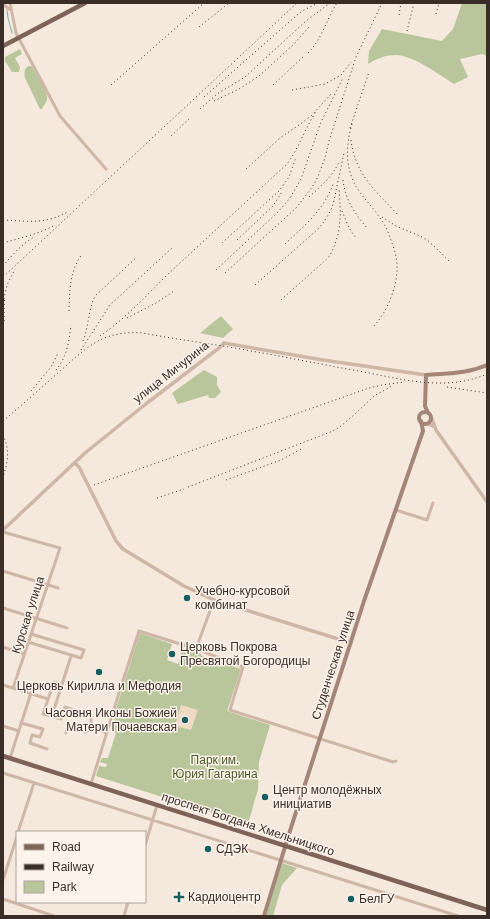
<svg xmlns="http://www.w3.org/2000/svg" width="490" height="919" viewBox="0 0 490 919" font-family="Helvetica,sans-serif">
	<rect width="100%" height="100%" fill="#f5e8dd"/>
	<path fill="#b9c69b" d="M462 3H487V56L482 54 460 59 468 77 454 84C440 75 411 54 395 55 385 55 376 59 368 64L369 51 382 29 442 41 453 29Z
		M20 49 22 54 15 58 20 67 19 72H12L5 61V57Z
		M29 66H31L33 68C36 74 47 91 47 97 48 101 44 105 42 109H40L25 78C24 73 24 68 29 66Z
		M221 316 233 329 223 338 200 333Z
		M204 370 217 377V385L221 392 215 398H209L208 395 178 404 172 393Z
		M140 633 172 644 167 660 178 664 182 648 201 654 202 656 241 669 227 711 270 725 259 762 258 789 248 824 96 776 99 766 106 767 107 764 100 762 102 758H108L116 733 111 731V729L118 709H116Z
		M282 863 297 868 282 885 273 916H266Z"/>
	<path fill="#eed9c3" d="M181 705 198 710 191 730 175 726Z"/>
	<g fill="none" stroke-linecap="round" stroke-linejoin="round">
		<path stroke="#79b5b5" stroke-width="1" d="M7 10 8 18 12 33"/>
		<path stroke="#cfb7a7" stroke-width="3" d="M10 3 16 33 60 116 106 169
			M3 5H4L9 9 11 8
			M396 510 427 520 433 503
			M3 532 60 548 13 688
			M3 571 58 588
			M3 608 67 628
			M28 642 81 658 84 650 31 634
			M3 647 24 654
			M196 649 214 600
			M3 685 48 699
			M62 685 54 682 43 714 61 719 65 707 91 716V727L107 733
			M52 716 71 656
			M21 723 43 729 40 737 32 735 30 743 47 749
			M3 726 19 731
			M66 733 68 726 86 732 91 727
			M10 758 31 693
			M3 773 458 916
			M91 784 119 693 139 631 196 649 243 667 230 710 393 762 396 761
			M18 832 34 783
			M145 846 157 805
			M3 880 17 836
			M3 899 54 916
			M124 916 128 902"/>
		<path stroke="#cfb7a7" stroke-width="3.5" d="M432 419 436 430 487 502
			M428 424 435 427
			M75 463 79 467 116 541 123 549 184 586 214 600 351 643
			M3 530 85 453 147 403 219 348 224 343 323 360 426 375"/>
		<path stroke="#a38678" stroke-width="4" d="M419 418a6 6 0 1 1 12 0a6 6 0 1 1-12 0Z
			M428 413 425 406 426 375C448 373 467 374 487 365
			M264 916 288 837 364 601 423 431 421 421"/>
		<path stroke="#7e6358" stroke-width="4.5" d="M3 46 85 3
			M3 756 487 910"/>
		<path stroke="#3a2d28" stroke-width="1" stroke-dasharray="1 3" stroke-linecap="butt" d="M436 14 439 3
			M399 15 401 3
			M199 27 229 3
			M407 31 414 3
			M308 53C322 39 326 20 337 3
			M111 85 204 3
			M273 85 304 56
			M292 90 325 84 341 75 351 62
			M204 97 296 16 302 11 318 3
			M214 101 239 89 259 76 294 44 309 27
			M200 109 217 94 245 77 306 21 330 3
			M352 124C347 142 345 160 352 178 358 194 371 204 380 218 386 226 389 234 392 243 400 264 398 279 390 300 386 310 380 320 372 328
			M350 128 369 72
			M171 136 189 119
			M351 140C355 175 377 192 399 216
			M246 169 280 138 299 125 312 115 332 93
			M343 180C345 199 355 214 367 228
			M309 197C321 186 332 177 339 162
			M342 211 349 228 356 238
			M382 217 396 226 420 236 427 240 435 247 451 263
			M3 220C29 221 45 225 69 211
			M237 240 273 206 282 192
			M3 243C20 238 39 234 55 225
			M222 243 279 191 289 177 296 157
			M285 244C304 226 324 210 333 184
			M3 266C12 255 22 244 34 237
			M216 270 278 212 290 198 301 179 321 122 343 78
			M225 273 296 208 310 190 316 181 320 171 325 158 329 141 356 57 382 3
			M3 277 297 3
			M255 285 318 229C324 222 329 215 333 205L344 153
			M281 300 329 257C342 234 341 214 339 189
			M3 303 7 285 15 269
			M69 311C70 289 69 273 82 254
			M127 318 156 303 174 291
			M4 321V306L5 297
			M100 336C125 319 146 296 167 275L287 164C299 148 305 128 317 110
			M83 341C89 326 88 310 95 296L137 257
			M81 350 110 305 172 248
			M56 370C67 357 69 342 71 325
			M447 387 487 393
			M31 391 51 367 58 353
			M3 421C22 405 41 388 59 372 73 360 88 344 107 337 119 333 131 332 143 333 179 340 215 344 251 351 287 357 323 365 359 371 401 379 446 392 487 374
			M3 435C10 450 8 462 3 477
			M226 480 281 460 303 448
			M94 485 369 388 382 385 404 382
			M188 487 333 431 341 426 354 415 374 396 392 386
			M157 498 184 489"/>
	</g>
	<g fill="#195f61" stroke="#fcf3ea" stroke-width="1.5">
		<circle cx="187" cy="598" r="4"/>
		<circle cx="172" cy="654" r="4"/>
		<circle cx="99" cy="672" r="4"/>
		<circle cx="185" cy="720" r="4"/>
		<circle cx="265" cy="797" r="4"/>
		<circle cx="208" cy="849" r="4"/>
		<path d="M177 891h4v4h4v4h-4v4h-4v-4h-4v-4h4z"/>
		<circle cx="351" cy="899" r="4"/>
	</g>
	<g text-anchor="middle" stroke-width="3" stroke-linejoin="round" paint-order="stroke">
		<g font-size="12" fill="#3a2d28" stroke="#fcf3ea">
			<text transform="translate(171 372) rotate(-38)" y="4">улица Мичурина</text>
			<text transform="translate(28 615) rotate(-72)" y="4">Курская улица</text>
			<text transform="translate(333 665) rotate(-72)" y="4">Студенческая улица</text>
			<text transform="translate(248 824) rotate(18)" y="4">проспект Богдана Хмельницкого</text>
		</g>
		<g font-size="12" fill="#3a2d28" stroke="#fcf3ea" text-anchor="start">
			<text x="195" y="595">Учебно-курсовой<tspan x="195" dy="14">комбинат</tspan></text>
			<text x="180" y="651">Церковь Покрова<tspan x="180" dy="14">Пресвятой Богородицы</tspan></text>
			<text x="99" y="690" text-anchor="middle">Церковь Кирилла и Мефодия</text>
			<text x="177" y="717" text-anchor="end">Часовня Иконы Божией<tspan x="177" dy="14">Матери Почаевская</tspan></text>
			<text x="273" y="794">Центр молодёжных<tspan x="273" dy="14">инициатив</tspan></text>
			<text x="216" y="853">СДЭК</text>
			<text x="188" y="901">Кардиоцентр</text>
			<text x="359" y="903">БелГУ</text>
		</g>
		<g font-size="12" fill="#4b5b29" stroke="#fcf3ea">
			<text x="215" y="764">Парк им.<tspan x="215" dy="14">Юрия Гагарина</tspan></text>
		</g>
	</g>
	<rect width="490" height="919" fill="none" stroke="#3a2d28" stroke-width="8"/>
	<rect x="16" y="831" width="130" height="72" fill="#fcf3ea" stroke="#aea49c"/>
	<rect x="24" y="844" width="20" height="6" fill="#7e6358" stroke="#aea49c"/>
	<text x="52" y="851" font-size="12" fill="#3a2d28">Road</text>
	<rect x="24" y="864" width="20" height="6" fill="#3a2d28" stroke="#aea49c"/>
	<text x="52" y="871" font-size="12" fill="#3a2d28">Railway</text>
	<rect x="24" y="881" width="20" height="12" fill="#b9c69b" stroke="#aea49c"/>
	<text x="52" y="891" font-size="12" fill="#3a2d28">Park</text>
</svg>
